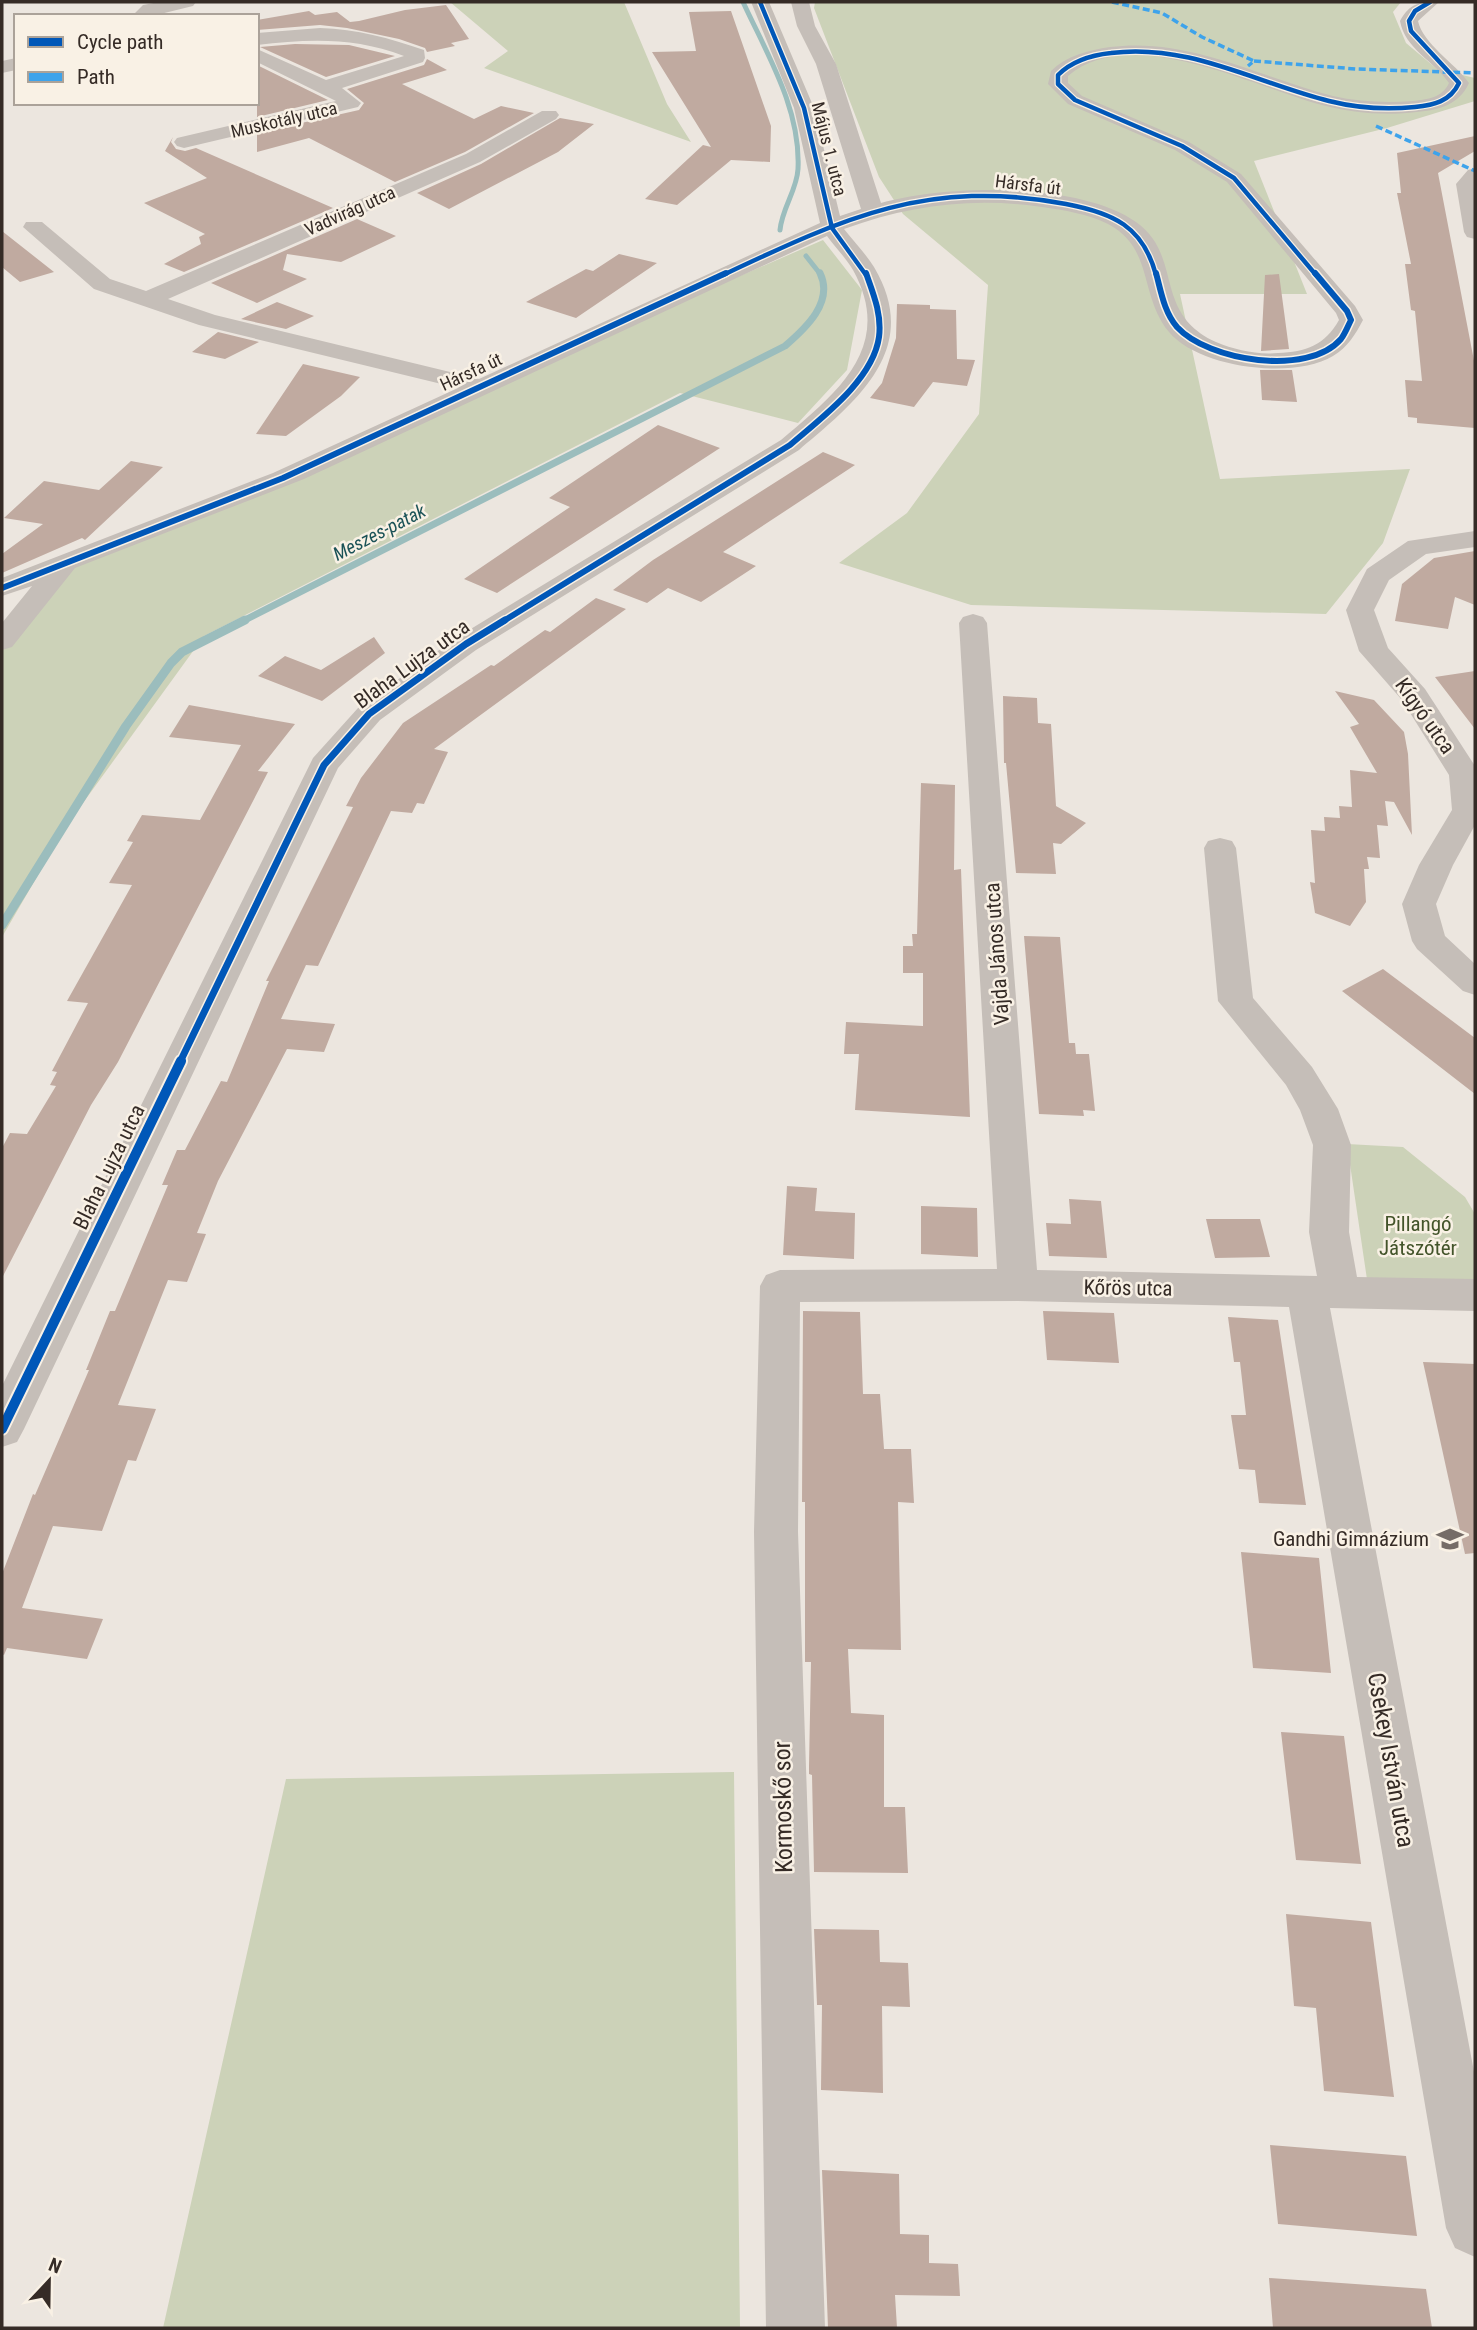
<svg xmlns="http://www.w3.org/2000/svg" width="1477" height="2330" viewBox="0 0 1477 2330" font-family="'Roboto Condensed',sans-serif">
	<rect width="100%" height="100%" fill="#ece6df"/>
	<path fill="#ccd2b8" d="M450 2H624L667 104 691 142 484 68 508 51Z
		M815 2H1401L1393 12 1406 43 1437 69 1475 78V101L1387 128 1254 161 1307 294H1180L1220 479 1410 469 1383 543 1326 614 971 605 839 563 907 513 979 414 988 285 903 214 879 177 814 8Z
		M823 240 862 290 847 370 798 423 680 393 204 636 67 825 2 937V651L79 562Z
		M1347 1144 1403 1147 1465 1197 1475 1214V1295L1369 1293Z
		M734 1772 740 2328H163L286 1779Z"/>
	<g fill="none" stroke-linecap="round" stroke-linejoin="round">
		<path stroke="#9bbdbd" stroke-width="5" d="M743 2C767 54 801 109 798 169 797 190 782 208 780 230
			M806 256 821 275"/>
		<path stroke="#9bbdbd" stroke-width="7" d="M241 622 785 346C806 328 834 302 820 273"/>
		<path stroke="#9bbdbd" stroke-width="9" d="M2 925 126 726 171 663 182 652 245 620"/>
	</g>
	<path fill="#c0aaa0" d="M446 5 469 39 451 43 455 46 427 52 425 48 399 39 347 28 320 25 257 30V20L309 11 315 15 337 12 350 22 359 21 405 10Z
		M731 11 771 126 770 162 731 160 677 205 645 199 703 145 711 147 652 52 696 51 689 12Z
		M295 44 349 45 395 56 326 77 260 47Z
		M427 59 447 70 402 84 474 119 501 106 534 113 465 152 395 182 309 138 257 152V133L359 110 364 103 347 89 424 65Z
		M257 65 328 100 257 117Z
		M560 118 594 124 558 152 449 209 417 193 481 164Z
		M1475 136V151L1438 173 1475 366V428L1417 423V418L1408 417 1405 380 1422 381 1415 311 1411 310 1405 264H1411L1397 193H1401L1397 153Z
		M173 137 171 142 176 149 185 151 196 148 333 208 184 272 164 264 201 244 199 237 205 234 144 203 207 178 165 151Z
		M357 219 396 236 341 262 287 254 283 270 307 279 257 303 211 283Z
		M2 231 54 272 20 282 2 267Z
		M619 254 657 263 576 318 526 302 586 269 593 271Z
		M1279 274 1289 349 1261 351 1265 275Z
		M277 302 314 316 286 329 241 319Z
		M897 304 930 305V309L956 310 957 359 975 360 967 386 933 382 914 407 870 398 882 383 896 338Z
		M218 332 259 342 225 359 192 352Z
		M303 364 360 377 341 396 286 436 256 434Z
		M1260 370H1292L1297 402 1262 400Z
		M658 425 720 448 497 593 464 579 570 507 549 498Z
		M823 452 855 465 723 552 756 566 701 602 668 588 647 603 613 590 653 560Z
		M131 461 163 467 85 540 82 538 2 573V554L43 524 4 518 44 481 99 490Z
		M1475 551V605L1455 597 1448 629 1395 621 1402 584 1434 558Z
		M596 598 626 609 434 749 448 752 424 804 417 803 412 813 391 811 318 966 306 965 281 1019 335 1024 324 1052 287 1049 218 1181 197 1233 206 1234 187 1282 168 1280 118 1405 156 1409 136 1461 128 1460 102 1531 53 1526 22 1608 103 1619 87 1659 7 1648 4 1655 2 1654V1574L33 1494 35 1495 89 1370H86L110 1311H115L168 1185H162L177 1150H185L221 1081 227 1082 269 981H266L353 807 346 806 361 778 403 723 491 665 494 666 545 630 550 632Z
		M374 637 385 653 322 701 258 676 285 656 321 670Z
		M1475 671V729L1435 677Z
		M1335 691 1374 700 1404 732 1408 754 1412 835 1394 802 1385 801 1388 826 1377 825 1380 858 1367 857 1369 869H1364L1366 902 1350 926 1315 913 1310 882 1315 883 1311 830 1325 831 1324 817 1340 818 1339 806 1352 807 1350 770 1377 773 1350 727 1359 724Z
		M1003 696 1037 698 1038 723 1051 724 1056 806 1086 823 1061 844 1053 843 1056 874 1016 873 1006 763H1004Z
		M189 705 295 724 258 771 268 772 118 1062 91 1105 2 1278V1148L10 1133 27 1134 56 1086 50 1085 57 1072 52 1071 88 1003 67 1001 132 885 109 883 133 842 127 841 142 815 200 820 241 745 169 737Z
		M921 783 955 785 954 870 961 869 970 1117 855 1110 859 1054H844L846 1022 923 1026V973H903V946H913L912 934H917Z
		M1024 936 1060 937 1069 1043H1075L1076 1054H1089L1095 1111 1083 1110 1084 1116 1039 1114Z
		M1383 969 1475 1038V1094L1342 991Z
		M787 1186 817 1188 815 1211 855 1213 854 1259 783 1255Z
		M1069 1199 1101 1201 1107 1258 1049 1256 1046 1223 1071 1224Z
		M921 1206 977 1208 978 1257 921 1254Z
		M1206 1219H1260L1270 1257 1215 1258Z
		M803 1311 860 1312 863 1394H880L884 1449H911L914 1503 898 1502 901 1650 848 1649 851 1713 884 1715V1807H905L908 1873 814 1872 812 1775 809 1774V1766L811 1662H805V1502H802Z
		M1043 1311 1114 1313 1119 1363 1047 1360Z
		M1228 1317 1278 1320 1306 1505 1259 1503 1255 1470 1239 1469 1231 1415H1246L1240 1362H1234Z
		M1423 1362 1475 1364V1553L1465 1554Z
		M1241 1552 1319 1558 1331 1673 1253 1668Z
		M1281 1732 1344 1736 1361 1864 1296 1860Z
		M1286 1914 1371 1922 1394 2097 1324 2091 1316 2008 1294 2006Z
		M814 1929 879 1930 880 1962 908 1963 910 2007 882 2006 883 2093 821 2090 822 2005H817Z
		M1270 2145 1406 2156 1417 2236 1278 2224Z
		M822 2170 899 2174 900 2234 929 2235V2263L958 2264 960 2296 895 2295 897 2328H828Z
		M1269 2278 1426 2289 1432 2328H1273Z"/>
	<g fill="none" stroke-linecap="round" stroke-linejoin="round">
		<path fill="#c5beb8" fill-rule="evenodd" d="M159 2H196L193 6 152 16H132L143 5Z
			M751 2H769L814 108 840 216 861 209 816 64 797 26 791 2H809L815 26 836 64 881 203C946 184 1079 182 1136 222 1184 256 1152 313 1216 342 1235 350 1257 355 1278 353 1306 352 1325 345 1339 320L1336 313 1227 182 1175 150 1068 104 1048 84 1051 71C1066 56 1089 50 1110 47 1190 37 1258 77 1333 96 1359 102 1387 103 1413 101 1428 99 1442 98 1449 83 1434 61 1405 49 1400 21 1410 3 1419 2 1439 2L1418 21C1423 44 1455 63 1469 83 1459 105 1439 110 1417 112 1385 116 1353 113 1322 105 1254 87 1130 22 1068 76V83L1082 96 1189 142 1241 174 1355 306 1363 320C1355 335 1348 347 1333 356 1293 380 1199 368 1169 332 1139 296 1154 248 1108 224 1088 214 1064 210 1042 207 973 197 910 205 844 229 854 242 866 254 874 267 923 349 856 402 799 450L476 650 380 720 338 768 24 1429 17 1442 2 1447V1386L313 758 358 708 456 638 781 440C835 394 896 348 853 270 846 258 835 247 827 236L304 479 75 568 12 647 2 650V623L32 586 2 596V578L273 473 458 388 199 325 94 289 23 227 26 222H42L110 279 146 291 466 154 542 111H556L559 115 556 119 480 162 168 299 215 315 479 379 820 223 794 108Z
			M320 28C357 29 389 38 424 50L425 58 423 62 342 88 361 103 358 107 184 148 177 146 174 142 177 138 336 101 257 62V49L326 80 404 56C354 37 309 39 257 45V33Z
			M16 58V70L2 73V61Z
			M1475 168V239L1467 237 1464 232 1456 184 1468 170Z
			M1475 531V547L1426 554 1389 580 1374 610 1388 648 1425 689 1475 766V825L1453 865 1436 904 1445 936 1475 964V995L1463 991 1417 949 1412 941 1402 904 1419 865 1452 810 1449 775 1402 700 1359 651 1346 610 1367 569 1408 541Z
			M973 614 983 617 987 623 1037 1270 1317 1276 1309 1232 1313 1145 1300 1110 1286 1085 1218 1001 1204 848 1208 841 1220 838 1232 841 1236 848 1253 998 1312 1067 1338 1109 1351 1145 1349 1232 1357 1277 1475 1279V1311L1330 1308 1475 2077V2257L1455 2248 1446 2228 1289 1307 1018 1301 800 1302 798 1532 825 2328H766L754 1532 760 1286 766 1275 780 1270 997 1269 959 623 963 617Z"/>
		<path stroke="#3ea3eb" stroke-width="3.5" stroke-dasharray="7 3.5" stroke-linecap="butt" d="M1112 2 1162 13 1202 37 1254 61 1248 66
			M1254 61 1356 69 1475 73
			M1376 126 1475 171"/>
		<defs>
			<path id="cycleway-far3" d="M760 2 804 108 832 228 866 275
				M723 275C844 218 928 178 1066 204 1113 213 1143 226 1156 275
				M1316 275 1234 178 1182 146 1075 100 1058 84V75C1072 61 1092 55 1111 53 1189 43 1256 83 1329 101 1357 108 1386 110 1415 107 1433 105 1450 102 1459 83L1411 31 1409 21 1415 11 1430 2"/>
			<path id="cycleway-far2" d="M1156 273C1161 291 1164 312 1177 327 1208 361 1308 377 1341 339 1345 334 1348 326 1351 320L1347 311 1315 273
				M2 588 283 478 726 273
				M502 622 790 445C821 418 873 380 879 337 882 314 873 293 866 273"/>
			<path id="cycleway-far1" d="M180 1062 324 765 369 714 466 644 505 620"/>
			<path id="cycleway" d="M2 1429 181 1061"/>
		</defs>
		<use href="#cycleway-far3" stroke="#f9f1e5" stroke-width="7"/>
		<use href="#cycleway-far2" stroke="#f9f1e5" stroke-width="9"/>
		<use href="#cycleway-far1" stroke="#f9f1e5" stroke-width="10"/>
		<use href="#cycleway" stroke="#f9f1e5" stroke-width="14"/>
		<use href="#cycleway-far3" stroke="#0057b8" stroke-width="4.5"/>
		<use href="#cycleway-far2" stroke="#0057b8" stroke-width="6"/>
		<use href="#cycleway-far1" stroke="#0057b8" stroke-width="7"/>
		<use href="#cycleway" stroke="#0057b8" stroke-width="10"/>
	</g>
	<defs>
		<symbol id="school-bare" viewBox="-9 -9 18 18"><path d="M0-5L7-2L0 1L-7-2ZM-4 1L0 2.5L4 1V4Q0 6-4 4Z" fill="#756c67" stroke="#f9f1e5" stroke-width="2.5" paint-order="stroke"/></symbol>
	</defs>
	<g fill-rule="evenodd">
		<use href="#school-bare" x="1431" y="1520" width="38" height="38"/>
	</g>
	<g text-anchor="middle" stroke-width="5" stroke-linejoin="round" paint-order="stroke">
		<g font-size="18" fill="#352b26" stroke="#f9f1e5">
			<text transform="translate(284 120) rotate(-13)" y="6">Muskotály utca</text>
			<text transform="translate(829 149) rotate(76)" y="6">Május 1. utca</text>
			<text transform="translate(1028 185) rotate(7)" y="6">Hársfa út</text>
			<text transform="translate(350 211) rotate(-24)" y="6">Vadvirág utca</text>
			<text transform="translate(471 372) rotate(-25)" y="6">Hársfa út</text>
		</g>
		<g font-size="19" font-style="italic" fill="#1b5257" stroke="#f9f1e5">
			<text transform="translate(379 532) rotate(-27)" y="7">Meszes-patak</text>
		</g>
		<g font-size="21" fill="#352b26" stroke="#f9f1e5">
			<text transform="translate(412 664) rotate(-36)" y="7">Blaha Lujza utca</text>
			<text transform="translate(1425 716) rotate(55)" y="7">Kígyó utca</text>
			<text transform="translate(997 954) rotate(-94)" y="7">Vajda János utca</text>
			<text transform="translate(109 1167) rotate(-64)" y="7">Blaha Lujza utca</text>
			<text transform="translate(1128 1288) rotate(1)" y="7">Kőrös utca</text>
		</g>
		<g font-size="21" fill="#43542a" stroke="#f9f1e5">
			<text x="1418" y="1231">Pillangó<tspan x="1418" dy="24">Játszótér</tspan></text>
		</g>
		<g font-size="21" fill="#352b26" stroke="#f9f1e5" text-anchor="end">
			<text x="1429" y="1546">Gandhi Gimnázium</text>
		</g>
		<g font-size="24" fill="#352b26" stroke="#f9f1e5">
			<text transform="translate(1391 1760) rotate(80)" y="8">Csekey István utca</text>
			<text transform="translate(783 1807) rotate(-91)" y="8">Kormoskő sor</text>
		</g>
	</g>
	<rect width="1477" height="2330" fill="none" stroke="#352b26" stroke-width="7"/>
	<rect x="14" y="14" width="245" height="91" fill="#f9f1e5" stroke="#aba299" stroke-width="2"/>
	<rect x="28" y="37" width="35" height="10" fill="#0057b8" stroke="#aba299" stroke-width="2"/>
	<text x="77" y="49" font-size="21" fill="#352b26">Cycle path</text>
	<rect x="28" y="72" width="35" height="10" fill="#3ea3eb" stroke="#aba299" stroke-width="2"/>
	<text x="77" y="84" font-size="21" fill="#352b26">Path</text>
	<g transform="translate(49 2281) rotate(22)" stroke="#f9f1e5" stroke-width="5" paint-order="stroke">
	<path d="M0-5L12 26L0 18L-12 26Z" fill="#352b26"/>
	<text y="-10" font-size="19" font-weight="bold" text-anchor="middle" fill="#352b26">N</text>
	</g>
</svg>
